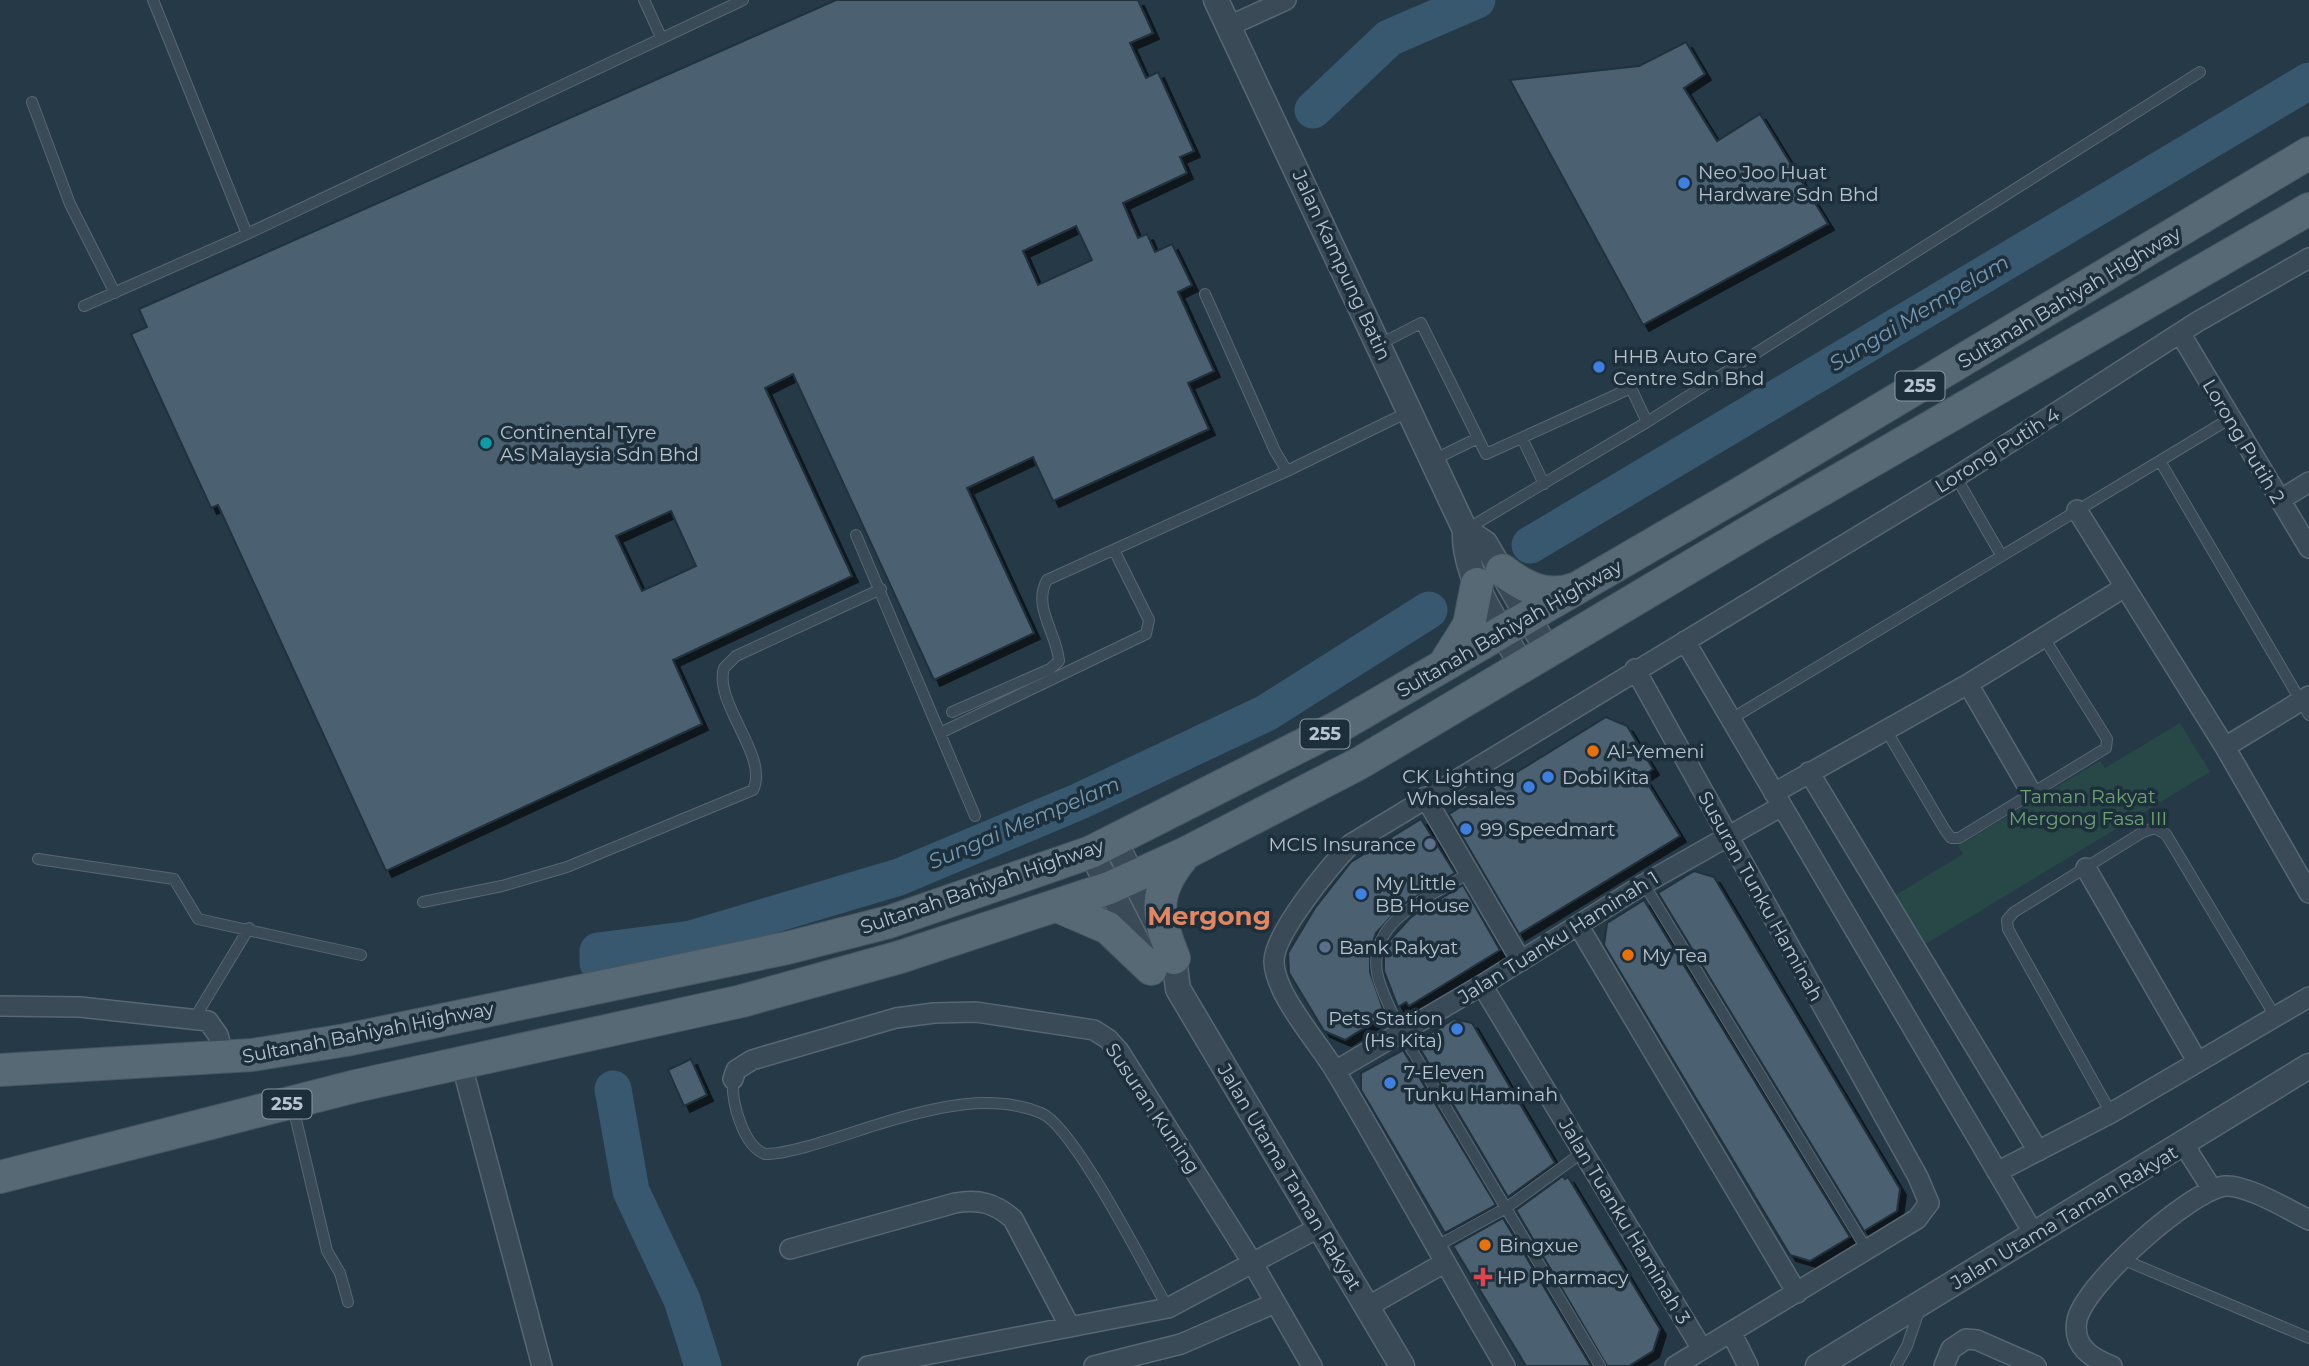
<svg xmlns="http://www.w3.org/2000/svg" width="2309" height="1366" viewBox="0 0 2309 1366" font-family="Montserrat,sans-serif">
	<defs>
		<filter id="shadow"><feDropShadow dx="6" dy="6" stdDeviation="0" flood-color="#0009"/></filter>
	</defs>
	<rect width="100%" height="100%" fill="#253947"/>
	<path fill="#274847" d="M2180 723 2210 772 1919 948 1889 899 1963 854 1958 846 2100 761 2105 768Z"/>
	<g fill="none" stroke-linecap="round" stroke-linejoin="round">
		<path stroke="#37586f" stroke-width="37" d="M1313 110 1389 38 1477 0
			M1530 545 2309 81
			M598 963V951L691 939 899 877 1080 801 1266 713 1429 610
			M613 1089 631 1191 682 1300 703 1366"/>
	</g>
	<path fill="#4b6170" stroke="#20313e" stroke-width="2" fill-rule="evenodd" filter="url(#shadow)" d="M836 0H1138L1153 33 1130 43 1146 78 1158 72 1194 151 1180 157 1187 173 1123 203 1138 238 1147 234 1155 252 1172 244 1192 285 1178 292 1214 371 1188 383 1209 429 1053 501 1033 457 967 488 1034 633 934 680 793 374 765 388 852 576 673 660 702 724 386 871 218 505 211 508 131 334 147 327 139 309ZM1076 226 1092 260 1038 285 1023 251ZM671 511 696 566 642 591 616 536Z
		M1686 42 1705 74 1684 88 1717 141 1760 114 1828 224 1643 325 1510 80 1639 66Z
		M1606 717 1627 726 1653 769 1643 776 1680 836 1519 934 1449 814Z
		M1421 819 1455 873 1402 905 1376 933 1370 951V972L1385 1015 1345 1040 1324 1031 1289 973 1288 953 1315 908 1351 862Z
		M1694 871 1714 877 1900 1189 1897 1211 1864 1231 1658 893Z
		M1463 885 1500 950 1409 1006 1406 1002 1398 1007 1384 971V955L1389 941 1411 917Z
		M1644 900 1850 1237 1810 1261 1790 1255 1604 945 1607 923Z
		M1454 1019 1472 1023 1555 1163 1508 1197 1416 1042Z
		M1403 1050 1496 1205 1445 1233 1361 1090V1073Z
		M691 1059 707 1095 684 1106 668 1070Z
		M1563 1176 1565 1179 1568 1177 1660 1329 1653 1351 1629 1366H1607L1516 1210Z
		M1503 1218 1591 1366H1526L1453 1246Z"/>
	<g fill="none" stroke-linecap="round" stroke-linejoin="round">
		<defs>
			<path id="service" d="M153 0 247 234
				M644 0 661 37
				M32 102 70 204 115 293
				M1205 294 1275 451 1287 471 1410 411
				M84 306 247 234 743 0
				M1380 344 1421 323 1486 454 1631 388 1647 422
				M1523 440 1544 484
				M1433 460 1476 439
				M2160 461 2309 715
				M1956 477 2001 555
				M1467 529 1647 422 2200 72
				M856 535 975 816
				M952 712 1050 669 1059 661C1057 633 1032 607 1047 580L1287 471
				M1731 719 2231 418
				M1886 730 1945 830 1951 838H1959L2106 748 2107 739 2044 638
				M940 733 1146 634 1149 620 1114 550
				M38 859 174 879 198 919 361 955
				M1469 873C1433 896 1368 919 1377 972 1380 991 1393 1013 1401 1032L1600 1366
				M1644 884 1867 1250
				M423 902 502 886 567 867 753 790C770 757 713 703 724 668L736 656 881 589
				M194 1019 249 928
				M733 1079C731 1101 743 1146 765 1154 792 1155 860 1129 889 1121 936 1107 993 1093 1041 1113 1074 1126 1146 1270 1168 1308
				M293 1107 327 1251 340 1273 348 1302
				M2111 1113 2008 929 2007 920 2014 912 2143 832 2154 828 2166 834 2275 1016
				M1435 1247 1506 1208 1583 1152
				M2122 1259 2309 1338
				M1896 1366 1907 1346 1919 1311"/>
			<path id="minor" d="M1229 26 1286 0
				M2180 333 2309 548
				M2280 500 2309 482
				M2077 510 2225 747 2309 893
				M1685 641 2035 1236
				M1635 669 1918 1177 1929 1203 1917 1219 1675 1366
				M1968 684 2032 794
				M2225 747 2309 696
				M1809 772 2038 1151
				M1774 793 1968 684 2125 587
				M1425 797 1521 961
				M2086 868 2197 1061
				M1578 925 1797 1293
				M1482 985 1702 1349
				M0 1006 80 1007 208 1021 218 1035 224 1058
				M461 1062 542 1366
				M1335 1071 1482 985 1644 884 1782 806
				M733 1079 736 1070 752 1060 896 1018 934 1013 976 1012 1094 1030 1108 1039 1119 1051 1252 1262 1312 1366
				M2184 1145 2212 1189
				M1997 1172 2111 1113 2309 997
				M790 1249 955 1203C979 1199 995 1203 1013 1219L1070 1327
				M1367 1307 1444 1263
				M1731 1332 1748 1366
				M868 1366 1168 1308 1320 1227
				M1094 1366 1181 1344 1275 1303
				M1505 1366C1447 1268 1394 1169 1336 1072 1318 1042 1275 995 1274 962 1273 934 1331 865 1351 844L1956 477 2197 322 2309 258
				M1944 1366 1951 1349 1966 1339 1977 1340 2036 1366
				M2112 1366C2091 1358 2072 1346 2077 1320 2085 1284 2189 1191 2225 1186 2246 1184 2289 1210 2309 1220"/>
			<path id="tertiary" d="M1216 0 1465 530C1463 578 1499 625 1522 666
				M1465 530 1485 543 1548 651
				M1114 840 1174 958 1178 989 1402 1366
				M1091 852 1144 955
				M1818 1366 2309 1066"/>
			<path id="primary" d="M1502 570C1524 587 1547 599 1574 589
				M1447 660 1469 625 1477 584
				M1057 906 1108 928 1151 969
				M1174 958C1156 913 1152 892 1186 853
				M0 1070 252 1055 346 1040 787 948 889 922 1091 852 1338 727 1739 494 2309 153
				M0 1177 356 1086 742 1001 900 957 1109 888 1186 853 1358 764 1757 527 2309 209"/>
		</defs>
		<use href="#service" stroke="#586773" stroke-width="12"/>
		<use href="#minor" stroke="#586773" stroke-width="22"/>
		<use href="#tertiary" stroke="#586773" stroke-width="27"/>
		<use href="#primary" stroke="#465662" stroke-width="34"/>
		<use href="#service" stroke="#3a4a56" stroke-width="10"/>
		<use href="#minor" stroke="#3a4a56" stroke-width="19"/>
		<use href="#tertiary" stroke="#3a4a56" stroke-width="24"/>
		<use href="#primary" stroke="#586976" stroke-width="32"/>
	</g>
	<g fill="#3f7fe0" stroke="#1e2f3c" stroke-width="2.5">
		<circle cx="1684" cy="183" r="7"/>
		<circle cx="1599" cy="367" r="7"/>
		<circle cx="1548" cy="777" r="7"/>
		<circle cx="1529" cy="787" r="7"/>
		<circle cx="1466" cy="829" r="7"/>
		<circle cx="1361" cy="894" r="7"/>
		<circle cx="1457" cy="1029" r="7"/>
		<circle cx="1390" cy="1083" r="7"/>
	</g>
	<circle fill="#0f9aa8" stroke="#1e2f3c" stroke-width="2.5" cx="486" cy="443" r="7"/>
	<g fill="#e8710a" stroke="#1e2f3c" stroke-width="2.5">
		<circle cx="1593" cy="751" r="7"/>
		<circle cx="1628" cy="955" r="7"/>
		<circle cx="1485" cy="1245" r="7"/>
	</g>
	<g fill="#5c6f8a" stroke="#1e2f3c" stroke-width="2.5">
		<circle cx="1430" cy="844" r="7"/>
		<circle cx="1325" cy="947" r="7"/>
	</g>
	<path fill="#e0444e" stroke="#1e2f3c" stroke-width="2.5" d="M1479.5 1266.5h7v7h7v7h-7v7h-7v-7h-7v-7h7z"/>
	<g text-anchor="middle" stroke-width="7" stroke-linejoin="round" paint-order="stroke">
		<g fill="#1e2f3c" stroke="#8a97a3" stroke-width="2">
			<rect x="1895.5" y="371.5" width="49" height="29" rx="5"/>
			<rect x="1300.5" y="719.5" width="49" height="29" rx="5"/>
			<rect x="262.5" y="1089.5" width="49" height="29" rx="5"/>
		</g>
		<g font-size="18" font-weight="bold" fill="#b8c4cf">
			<text x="1920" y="392">255</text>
			<text x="1325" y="740">255</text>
			<text x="287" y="1110">255</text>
		</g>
		<g font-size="19" fill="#b8c4cf" stroke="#1e2f3c" text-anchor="start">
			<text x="1698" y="179">Neo Joo Huat<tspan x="1698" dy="22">Hardware Sdn Bhd</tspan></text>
			<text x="1613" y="363">HHB Auto Care<tspan x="1613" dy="22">Centre Sdn Bhd</tspan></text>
			<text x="500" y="439">Continental Tyre<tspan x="500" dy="22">AS Malaysia Sdn Bhd</tspan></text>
			<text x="1607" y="758">Al-Yemeni</text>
			<text x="1515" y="783" text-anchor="end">CK Lighting<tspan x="1515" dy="22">Wholesales</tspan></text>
			<text x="1562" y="784">Dobi Kita</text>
			<text x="1480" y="836">99 Speedmart</text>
			<text x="1416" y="851" text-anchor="end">MCIS Insurance</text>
			<text x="1375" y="890">My Little<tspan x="1375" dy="22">BB House</tspan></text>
			<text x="1339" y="954">Bank Rakyat</text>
			<text x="1642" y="962">My Tea</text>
			<text x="1443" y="1025" text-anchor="end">Pets Station<tspan x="1443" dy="22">(Hs Kita)</tspan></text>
			<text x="1404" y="1079">7-Eleven<tspan x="1404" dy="22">Tunku Haminah</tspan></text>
			<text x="1499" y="1252">Bingxue</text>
			<text x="1497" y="1284">HP Pharmacy</text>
		</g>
		<g font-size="19" fill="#b8c4cf" stroke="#1e2f3c">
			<text transform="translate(1342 265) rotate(65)" y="7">Jalan Kampung Batin</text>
			<text transform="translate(2069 297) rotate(-31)" y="7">Sultanah Bahiyah Highway</text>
			<text transform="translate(2244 441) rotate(59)" y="7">Lorong Putih 2</text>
			<text transform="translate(1997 450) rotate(-32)" y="7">Lorong Putih 4</text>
			<text transform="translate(1509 628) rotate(-30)" y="7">Sultanah Bahiyah Highway</text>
			<text transform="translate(982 886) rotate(-19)" y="7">Sultanah Bahiyah Highway</text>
			<text transform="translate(1761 896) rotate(61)" y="7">Susuran Tunku Haminah</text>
			<text transform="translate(1558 937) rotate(-32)" y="7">Jalan Tuanku Haminah 1</text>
			<text transform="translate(368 1032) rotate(-11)" y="7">Sultanah Bahiyah Highway</text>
			<text transform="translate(1153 1108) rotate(56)" y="7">Susuran Kuning</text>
			<text transform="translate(1290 1177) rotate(59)" y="7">Jalan Utama Taman Rakyat</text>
			<text transform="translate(2064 1217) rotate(-31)" y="7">Jalan Utama Taman Rakyat</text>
			<text transform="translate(1625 1221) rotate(59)" y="7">Jalan Tuanku Haminah 3</text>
		</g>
		<g font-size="19" fill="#6da371" stroke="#1e2f3c">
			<text x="2088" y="803">Taman Rakyat<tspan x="2088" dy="22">Mergong Fasa III</tspan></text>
		</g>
		<g font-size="21" font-style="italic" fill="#759ab5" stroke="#1e2f3c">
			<text transform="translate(1919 313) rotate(-31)" y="7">Sungai Mempelam</text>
			<text transform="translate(1024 823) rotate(-23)" y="7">Sungai Mempelam</text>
		</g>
		<g font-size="26" font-weight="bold" fill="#e28560" stroke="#1e2f3c">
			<text x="1209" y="925">Mergong</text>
		</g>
	</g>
</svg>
